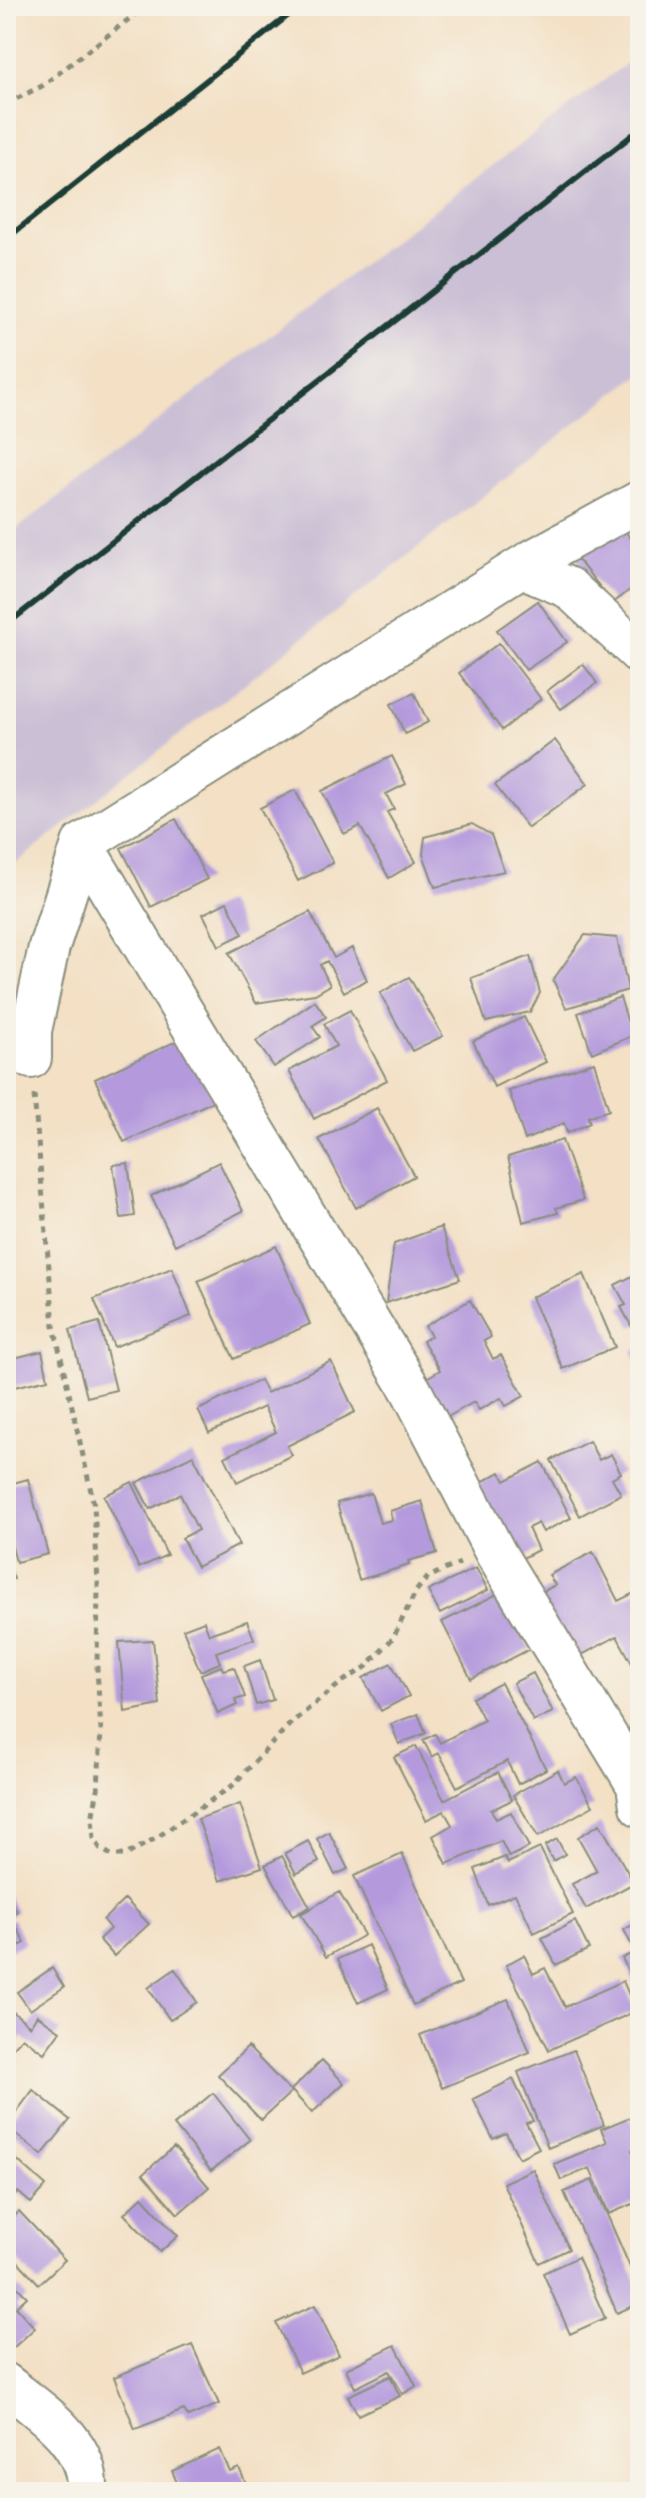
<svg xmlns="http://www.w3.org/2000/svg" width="646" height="2498" viewBox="0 0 646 2498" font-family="'EB Garamond',serif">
	<rect width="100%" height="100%" fill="#f7f3e8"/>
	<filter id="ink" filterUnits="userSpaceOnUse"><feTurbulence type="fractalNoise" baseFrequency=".0125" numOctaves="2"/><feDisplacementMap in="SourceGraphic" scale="16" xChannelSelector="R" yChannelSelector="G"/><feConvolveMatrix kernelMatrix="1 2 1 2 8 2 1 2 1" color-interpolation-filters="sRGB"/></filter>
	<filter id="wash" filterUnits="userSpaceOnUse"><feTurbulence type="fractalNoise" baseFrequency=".006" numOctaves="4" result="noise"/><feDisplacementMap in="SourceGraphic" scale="32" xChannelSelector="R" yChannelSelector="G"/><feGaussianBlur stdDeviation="1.8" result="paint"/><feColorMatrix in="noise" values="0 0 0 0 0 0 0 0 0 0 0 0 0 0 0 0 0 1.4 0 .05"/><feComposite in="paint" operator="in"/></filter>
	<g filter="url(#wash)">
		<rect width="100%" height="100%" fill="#f3e0c5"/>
		<path fill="#cbbfd5" d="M640 53V373L6 871V537Z"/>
		<g id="blocks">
			<path fill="#b49add" d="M616 520 640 550V582L613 603 573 554Z
				M538 601 567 642 526 670 497 630Z
				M499 643 541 699 502 730 459 673Z
				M583 664 597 683 561 709 547 691Z
				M414 693 428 722 405 734 391 704Z
				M555 740 588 784 528 828 495 785Z
				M392 756 406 784 386 794 394 809 387 812 416 862 389 878 360 826 344 834 322 791Z
				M295 790 333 863 298 881 260 808Z
				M176 819 207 879 151 907 121 848Z
				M472 824 491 835 504 871 435 887 423 854 425 837Z
				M227 902 243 934 219 946 203 914Z
				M310 912 334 958 352 948 367 980 344 992 327 961 320 965 330 985 315 994 256 1003 229 953Z
				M585 935 617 938 628 990 566 1008 553 980Z
				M530 956 540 993 530 1012 486 1022 471 978Z
				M409 977 443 1036 412 1051 380 993Z
				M620 997 632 1036 592 1053 578 1013Z
				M315 1001 326 1017 312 1026 320 1037 274 1067 256 1041Z
				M350 1010 387 1080 314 1119 289 1071 336 1046 324 1024Z
				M524 1017 546 1062 494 1087 473 1041Z
				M185 1037 214 1101 124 1142 95 1079Z
				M594 1062 609 1110 588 1117 590 1123 567 1133 564 1123 525 1140 509 1091Z
				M377 1108 414 1176 356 1208 319 1139Z
				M562 1140 583 1200 556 1208 558 1213 523 1222 508 1157Z
				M219 1162 243 1211 175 1245 151 1196Z
				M128 1163 135 1216 121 1218 113 1165Z
				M441 1227 460 1279 386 1303 394 1244Z
				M276 1246 310 1324 234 1359 198 1281Z
				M172 1268 191 1316 114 1347 94 1299Z
				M640 1272V1324L632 1327 621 1307 626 1305 615 1285Z
				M584 1274 615 1347 563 1369 531 1297Z
				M470 1300 491 1337 484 1341 493 1359 501 1355 524 1396 506 1406 501 1398 479 1410 474 1402 442 1420 420 1382 440 1370 423 1341 431 1336 425 1326Z
				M99 1322 116 1390 87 1397 70 1330Z
				M640 1347V1369L632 1351Z
				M42 1351 48 1379 6 1389V1360Z
				M331 1361 355 1412 287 1446 292 1455 237 1482 225 1457 276 1432 264 1407 209 1433 198 1410 260 1380 267 1393Z
				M589 1441 599 1460 611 1454 621 1473 612 1478 621 1494 580 1516 551 1460Z
				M193 1455 239 1545 197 1567 182 1538 198 1530 180 1494 150 1509 136 1483Z
				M542 1462 571 1518 543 1532 538 1523 528 1528 538 1550 517 1561 478 1484 500 1472 505 1481Z
				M28 1479 48 1554 16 1562 6 1523V1485Z
				M132 1482 167 1555 139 1568 104 1496Z
				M371 1493 380 1523 392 1520 390 1511 422 1501 437 1553 408 1561 409 1565 359 1580 337 1503Z
				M593 1552 618 1601 640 1590V1678L617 1636 567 1663 533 1597 555 1585 549 1575Z
				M6 1558 14 1579 6 1582Z
				M476 1568 488 1590 440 1614 428 1591Z
				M501 1592 530 1649 471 1679 442 1622Z
				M204 1621 209 1634 247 1621 254 1639 216 1652 220 1663 200 1671 183 1629Z
				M153 1640 160 1705 125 1712 119 1642Z
				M260 1660 273 1700 256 1705 244 1666Z
				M391 1663 409 1696 381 1711 363 1678Z
				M221 1666 223 1670 234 1667 245 1697 235 1700 237 1705 218 1714 201 1674Z
				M533 1673 553 1712 533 1721 513 1683Z
				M501 1683 546 1769 518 1784 507 1761 457 1787 439 1753 432 1757 423 1740 435 1734 440 1743 484 1720 472 1698Z
				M418 1714 426 1733 399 1744 391 1724Z
				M632 1725 640 1731V1761L618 1742Z
				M416 1746 444 1800 498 1772 512 1800 491 1810 496 1819 511 1812 529 1847 509 1857 501 1841 447 1864 433 1836 452 1825 444 1811 426 1820 394 1757Z
				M558 1770 564 1783 576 1777 593 1806 538 1837 513 1795Z
				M240 1804 262 1867 220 1881 198 1819Z
				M600 1824 634 1883 586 1909 572 1884 597 1871 578 1837Z
				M329 1832 348 1869 335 1875 317 1839Z
				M557 1839 565 1854 553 1861 545 1846Z
				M308 1841 319 1862 296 1874 285 1853Z
				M540 1848 573 1914 534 1933 515 1894 488 1905 475 1869 505 1857 508 1863Z
				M402 1854 461 1983 413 2005 354 1876Z
				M282 1856 310 1907 293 1916 265 1865Z
				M339 1892 364 1935 326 1957 301 1914Z
				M6 1894 17 1911 6 1919Z
				M125 1899 149 1924 114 1956 99 1939 110 1929 103 1920Z
				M13 1919 25 1943 6 1952V1922Z
				M575 1921 589 1949 556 1965 542 1938Z
				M640 1921V1996L622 1958 635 1952 624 1930Z
				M368 1945 388 1989 358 2003 338 1959Z
				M524 1955 533 1974 545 1968 565 2007 623 1981 636 2011 549 2050 506 1965Z
				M52 1968 64 1987 30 2010 17 1992Z
				M175 1969 197 2002 170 2020 148 1988Z
				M508 1999 530 2052 442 2088 420 2035Z
				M6 2006 30 2026 37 2015 60 2031 44 2053 22 2037 6 2055Z
				M248 2047 291 2092 261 2120 218 2075Z
				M574 2050 604 2125 548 2148 518 2072Z
				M322 2060 344 2083 312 2113 291 2090Z
				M513 2079 533 2121 526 2123 539 2148 519 2158 506 2133 493 2139 473 2099Z
				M33 2090 70 2120 42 2155 6 2126Z
				M213 2093 250 2140 211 2171 174 2125Z
				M630 2117 640 2140V2146L632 2150 640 2169V2201L609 2214 590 2168 561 2180 554 2164 607 2142 601 2129Z
				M174 2147 209 2187 178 2214 143 2174Z
				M6 2150 46 2186 31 2203 18 2192 11 2199 6 2195Z
				M533 2169 569 2249 539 2263 503 2183Z
				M592 2180 640 2290V2303L617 2313 564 2192Z
				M142 2197 178 2236 160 2252 124 2214Z
				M19 2211 65 2260 39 2284 8 2251 6 2253V2223Z
				M578 2257 605 2318 570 2334 543 2273Z
				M6 2275 27 2297 16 2307 35 2328 13 2348 6 2340Z
				M315 2305 339 2355 300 2373 276 2323Z
				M192 2345 219 2404 188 2417 184 2410 135 2429 114 2377Z
				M395 2345 416 2386 403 2394 389 2371 355 2388 346 2369Z
				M390 2376 400 2396 358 2415 348 2396Z
				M220 2449 230 2472 239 2468 249 2490 243 2492H181L172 2471Z"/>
		</g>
	</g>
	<g filter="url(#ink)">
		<use href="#blocks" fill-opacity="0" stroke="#898e7c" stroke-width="2"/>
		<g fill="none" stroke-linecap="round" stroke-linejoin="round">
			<defs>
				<path id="minor" d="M529 562 538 575 569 588 640 654
					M82 844 411 1390 496 1554 637 1785 640 1806
					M31 1058V1031L49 947 82 844 529 562 640 501
					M6 2384C41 2412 90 2442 87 2492"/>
			</defs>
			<use href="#minor" stroke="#898e7c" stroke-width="44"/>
			<path stroke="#898e7c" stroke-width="5" stroke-dasharray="6 6" stroke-linecap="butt" d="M6 104 42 86 146 6
				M34 1095 54 1326 94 1505 98 1583 97 1669 101 1730 98 1789 92 1819 94 1838 100 1848 111 1855H126L156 1838 232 1786 291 1723 342 1682 366 1667 393 1638 416 1591 428 1577 460 1563"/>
			<use href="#minor" stroke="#fff" stroke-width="40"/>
			<path stroke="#1f3d34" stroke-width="6" d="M6 239 300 6
				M6 625 640 129"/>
		</g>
	</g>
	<rect width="646" height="2498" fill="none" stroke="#f7f3e8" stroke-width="32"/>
</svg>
